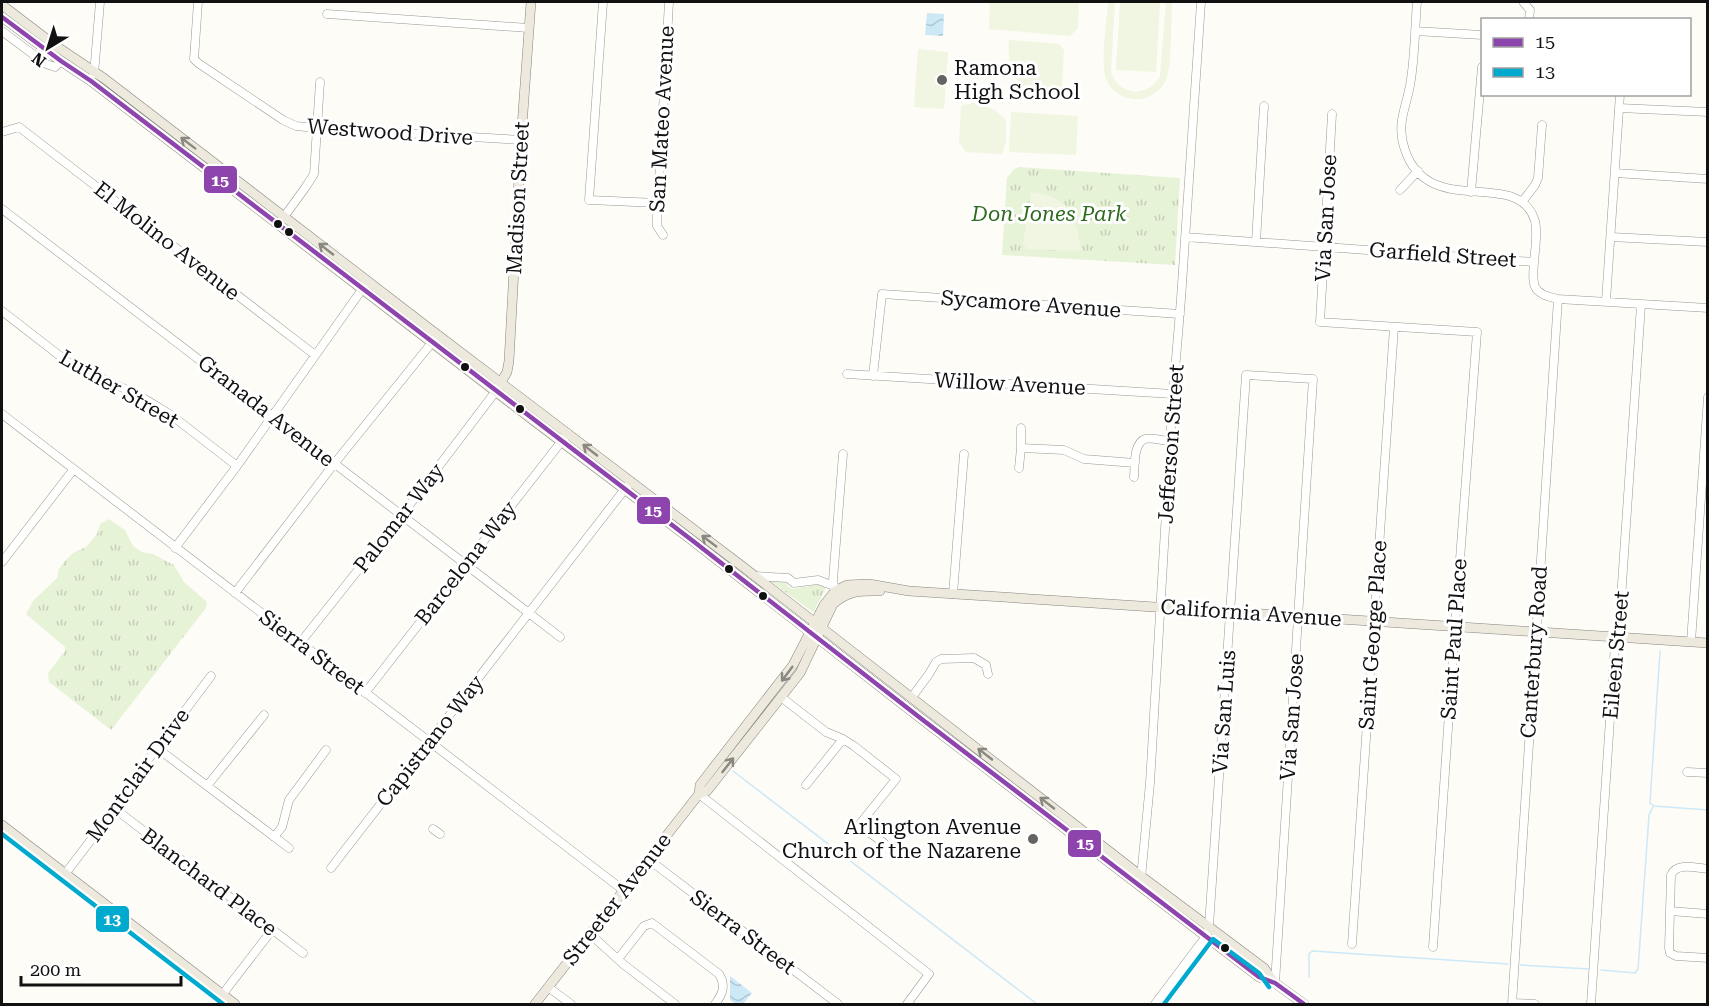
<svg xmlns="http://www.w3.org/2000/svg" width="1709" height="1006" viewBox="0 0 1709 1006" font-family="'Roboto Serif',serif">
	<defs>
		<pattern id="grass-tufts" width="24" height="20" patternUnits="userSpaceOnUse" patternTransform="scale(1.5)"><rect width="24" height="20" fill="#e7f3d7"/><path d="M3 7l-1-3M5 7V3M7 7l1-3M15 17l-1-3M17 17v-4M19 17l1-3" fill="none" stroke="#c5cfb8"/></pattern>
		<pattern id="water-waves" width="16" height="10" patternUnits="userSpaceOnUse" patternTransform="scale(1.5)"><rect width="16" height="10" fill="#cde8f7"/><path d="M0 5q4-4 8 0t8 0" fill="none" stroke="#afc6d3"/></pattern>
	</defs>
	<rect width="100%" height="100%" fill="#fdfcf7"/>
	<path fill="url(#grass-tufts)" d="M1019 167 1180 178 1175 265 1002 255 1007 178 1014 169Z
		M109 519 125 530 133 546 142 552 153 554 174 565 184 582 207 602 206 608 111 730 49 682 48 673 65 651V647L26 614 33 601 57 578 59 569 64 562 73 553 86 547 97 534 100 524Z
		M763 576 786 579 787 586 793 589 820 584 825 587V590L813 612Z"/>
	<path fill="#f0f6e1" d="M990 2H1079L1078 28 1070 36 989 29Z
		M1108 2H1115L1111 73C1120 96 1148 98 1160 76L1166 2H1172C1171 20 1172 65 1166 80 1161 90 1152 97 1141 99 1125 101 1109 91 1105 76 1101 60 1107 19 1108 2Z
		M1120 2H1160L1156 72 1116 70Z
		M1009 40 1059 44 1064 50 1061 100C1024 97 1006 78 1009 40Z
		M918 49 948 52 944 109 914 107Z
		M973 103C988 106 996 109 1006 120V143L1002 154 966 152 959 142 961 106Z
		M1011 112 1078 116 1076 155 1009 152Z
		M1031 192C1070 197 1076 215 1081 251L1027 249 1023 244Z"/>
	<path fill="url(#water-waves)" d="M927 13 944 14 943 36 925 35Z
		M730 976 752 993 743 1004H736L730 1000Z"/>
	<g fill="none" stroke-linecap="round" stroke-linejoin="round">
		<path stroke="#cde8f7" stroke-width="1.5" d="M1660 651 1650 803 1654 806 1708 810
			M733 771 1037 1004
			M1520 965 1589 969
			M1601 970 1635 973 1638 969 1649 815 1653 807
			M1309 977V954L1312 951 1508 964"/>
		<defs>
			<path id="minor" d="M198 2 194 59 198 63 283 120 296 126 317 128 521 140
				M603 2 589 200 658 203
				M1417 2C1415 27 1415 53 1411 79 1408 105 1395 122 1405 150 1429 221 1519 166 1535 221 1538 233 1535 249 1534 262
				M1525 2 1524 3 1530 10 1529 20
				M327 14 528 28
				M2 31 46 64 55 67 61 61
				M1415 31 1482 35
				M94 74 100 2
				M1619 108 1708 112
				M1332 114 1320 322 1477 332 1455 626 1433 947
				M2 132 19 127 315 355
				M1615 173 1708 179
				M1400 190 1418 171
				M1471 192 1482 67
				M1522 202 1535 185 1538 178 1542 125
				M2 209C188 351 375 494 560 637
				M281 221 305 188 314 174 320 82
				M663 235 657 226V217L669 2
				M1185 237 1534 262C1532 286 1532 294 1558 299L1708 308
				M1611 237 1708 242
				M1256 242 1264 106
				M1606 301 1620 94
				M2 311 69 363 136 394 153 404 171 415 237 466
				M847 374 1173 394
				M873 376 882 294 1180 314
				M2 414 623 890
				M1021 448V428
				M1019 468 1021 448 1064 450 1084 459 1135 463
				M1134 477C1135 467 1133 443 1145 439 1151 437 1163 441 1170 441
				M175 548 237 466 368 281
				M2 562 73 470
				M755 576 788 578 794 583 818 580 834 586
				M835 591 833 580 843 454
				M235 593 334 464 438 335
				M953 594 964 454
				M1691 642 1708 397
				M300 643 401 516 496 391
				M365 693 568 433
				M781 697 826 732 843 739 854 746 896 779 859 825 884 843
				M912 697 929 674 936 662 941 659 974 658 986 665 988 674
				M157 748 289 848
				M1687 772 1708 773
				M806 785 843 739
				M207 786 264 715
				M699 794 929 974 907 1004
				M115 809 303 953
				M433 829 440 834
				M274 837 282 827 289 800 326 750
				M648 859 838 1004
				M331 868 628 485
				M1708 869C1696 868 1676 862 1671 875L1669 948 1670 953 1676 956 1708 958
				M65 874 132 786 142 768 211 676
				M1141 878 1150 783 1173 394 1181 299 1201 2
				M1670 911 1708 914
				M590 934 623 964 675 1004
				M1352 944 1394 327
				M618 959 644 926 652 923 719 974C726 985 723 994 715 1004
				M548 987 571 1004
				M222 995 272 930
				M1512 1003 1535 1004
				M1155 1004 1207 935 1209 926 1246 375 1313 379 1275 983
				M1512 1004 1558 299
				M1591 1004 1615 644 1619 628 1641 305"/>
			<path id="major" d="M2 5 56 46 105 79 430 329 742 566 1141 876 1264 968 1274 982
				M2 17 61 61 91 81 198 163 534 421 693 541 919 717 1259 977 1275 983 1304 1004
				M499 386 507 372 509 361 521 140 531 2
				M699 794 700 785 793 665 824 605 835 591 847 585 869 584 909 591 1708 643
				M2 825 235 1004
				M535 1004 699 794 707 791 800 673 833 604C849 590 860 591 880 591"/>
		</defs>
		<use href="#minor" stroke="#979795" stroke-width="9"/>
		<use href="#major" stroke="#858482" stroke-width="10"/>
		<use href="#minor" stroke="#fffffe" stroke-width="8"/>
		<use href="#major" stroke="#ede9dc" stroke-width="9"/>
		<defs>
			<path id="bus-1" d="M2 17 61 61 91 81 693 541 919 717 1259 977 1275 983 1304 1004"/>
			<path id="bus-2" d="M2 834 223 1004
				M1164 1004 1213 939 1259 973 1269 987"/>
		</defs>
		<use href="#bus-1" stroke="#fff" stroke-width="9"/>
		<use href="#bus-2" stroke="#fff" stroke-width="9"/>
		<use href="#bus-1" stroke="#8e44ad" stroke-width="4.5"/>
		<use href="#bus-2" stroke="#00a9ce" stroke-width="4.5"/>
	</g>
	<defs><path id="oneway-shaft" d="M-6 0H5M1.5-3L5.5 0L1.5 3" fill="none" stroke-width="1.6" stroke-linecap="round" stroke-linejoin="round" transform="scale(1.5)"/></defs>
	<g stroke="#8a8881">
		<use href="#oneway-shaft" transform="translate(188 143) rotate(-143)"/>
		<use href="#oneway-shaft" transform="translate(326 249) rotate(-142)"/>
		<use href="#oneway-shaft" transform="translate(590 450) rotate(-142)"/>
		<use href="#oneway-shaft" transform="translate(709 541) rotate(-143)"/>
		<use href="#oneway-shaft" transform="translate(787 674) rotate(127)"/>
		<use href="#oneway-shaft" transform="translate(985 754) rotate(-142)"/>
		<use href="#oneway-shaft" transform="translate(728 765) rotate(-52)"/>
		<use href="#oneway-shaft" transform="translate(1047 803) rotate(-142)"/>
	</g>
	<g fill="#646362" stroke="#fff" stroke-width="2">
		<circle cx="942" cy="80" r="6"/>
		<circle cx="1033" cy="839" r="6"/>
	</g>
	<g fill="#111" stroke="#fff" stroke-width="2">
		<circle cx="278" cy="224" r="5"/>
		<circle cx="289" cy="232" r="5"/>
		<circle cx="465" cy="367" r="5"/>
		<circle cx="520" cy="409" r="5"/>
		<circle cx="729" cy="569" r="5"/>
		<circle cx="763" cy="596" r="5"/>
		<circle cx="1225" cy="948" r="5"/>
	</g>
	<g text-anchor="middle" stroke-width="6" stroke-linejoin="round" paint-order="stroke">
		<g font-size="21" fill="#111" stroke="#fff" text-anchor="start">
			<text x="954" y="75">Ramona<tspan x="954" dy="24">High School</tspan></text>
			<text x="1021" y="834" text-anchor="end">Arlington Avenue<tspan x="1021" dy="24">Church of the Nazarene</tspan></text>
		</g>
		<g font-size="21" fill="#111" stroke="#fff">
			<text transform="translate(662 119) rotate(-87)" y="7">San Mateo Avenue</text>
			<text transform="translate(390 132) rotate(4)" y="7">Westwood Drive</text>
			<text transform="translate(518 198) rotate(-87)" y="7">Madison Street</text>
			<text transform="translate(1326 218) rotate(-87)" y="7">Via San Jose</text>
			<text transform="translate(167 241) rotate(38)" y="7">El Molino Avenue</text>
			<text transform="translate(1443 255) rotate(4)" y="7">Garfield Street</text>
			<text transform="translate(1031 304) rotate(4)" y="7">Sycamore Avenue</text>
			<text transform="translate(1010 384) rotate(3)" y="7">Willow Avenue</text>
			<text transform="translate(119 389) rotate(30)" y="7">Luther Street</text>
			<text transform="translate(266 411) rotate(38)" y="7">Granada Avenue</text>
			<text transform="translate(1171 444) rotate(-86)" y="7">Jefferson Street</text>
			<text transform="translate(399 518) rotate(-52)" y="7">Palomar Way</text>
			<text transform="translate(466 563) rotate(-52)" y="7">Barcelona Way</text>
			<text transform="translate(1251 613) rotate(4)" y="7">California Avenue</text>
			<text transform="translate(1373 635) rotate(-86)" y="7">Saint George Place</text>
			<text transform="translate(1454 639) rotate(-86)" y="7">Saint Paul Place</text>
			<text transform="translate(312 652) rotate(37)" y="7">Sierra Street</text>
			<text transform="translate(1534 652) rotate(-86)" y="7">Canterbury Road</text>
			<text transform="translate(1616 655) rotate(-85)" y="7">Eileen Street</text>
			<text transform="translate(1224 712) rotate(-86)" y="7">Via San Luis</text>
			<text transform="translate(1292 717) rotate(-86)" y="7">Via San Jose</text>
			<text transform="translate(430 741) rotate(-52)" y="7">Capistrano Way</text>
			<text transform="translate(138 775) rotate(-54)" y="7">Montclair Drive</text>
			<text transform="translate(209 882) rotate(37)" y="7">Blanchard Place</text>
			<text transform="translate(617 899) rotate(-52)" y="7">Streeter Avenue</text>
			<text transform="translate(743 932) rotate(37)" y="7">Sierra Street</text>
		</g>
		<g font-size="21" font-style="italic" fill="#2f6b1f" stroke="#fff">
			<text x="1049" y="221">Don Jones Park</text>
		</g>
	</g>
	<g stroke="#fff" stroke-width="2">
		<rect x="203" y="165" width="35" height="29" rx="6" fill="#8e44ad"/>
		<rect x="636" y="496" width="35" height="29" rx="6" fill="#8e44ad"/>
		<rect x="1067" y="829" width="35" height="29" rx="6" fill="#8e44ad"/>
		<rect x="95" y="905" width="35" height="28" rx="6" fill="#00a9ce"/>
	</g>
	<g font-size="16" text-anchor="middle" font-weight="bold" fill="#fff">
		<text x="220" y="186">15</text>
		<text x="653" y="516">15</text>
		<text x="1085" y="849">15</text>
		<text x="112" y="925">13</text>
	</g>
	<rect width="1709" height="1006" fill="none" stroke="#111111" stroke-width="6"/>
	<rect x="1481" y="18" width="210" height="78" fill="#ffffff" stroke="#a0a0a0" stroke-width="1.5"/>
	<rect x="1493" y="38" width="30" height="9" fill="#8e44ad" stroke="#a0a0a0" stroke-width="1.5"/>
	<text x="1535" y="48" font-size="18" fill="#111111">15</text>
	<rect x="1493" y="68" width="30" height="9" fill="#00a9ce" stroke="#a0a0a0" stroke-width="1.5"/>
	<text x="1535" y="78" font-size="18" fill="#111111">13</text>
	<g transform="translate(48 48) rotate(218)" stroke="#ffffff" stroke-width="4.5" paint-order="stroke">
	<path d="M0-4.5L10 22L0 15L-10 22Z" fill="#111111"/>
	<text y="-9" font-size="16" font-weight="bold" text-anchor="middle" fill="#111111">N</text>
	</g>
	<path d="M21 976v9h160v-9" fill="none" stroke="#111111" stroke-width="3"/>
	<text x="30" y="976" font-size="18" fill="#111111" stroke="#ffffff" stroke-width="4.5" paint-order="stroke">200 m</text>
</svg>
